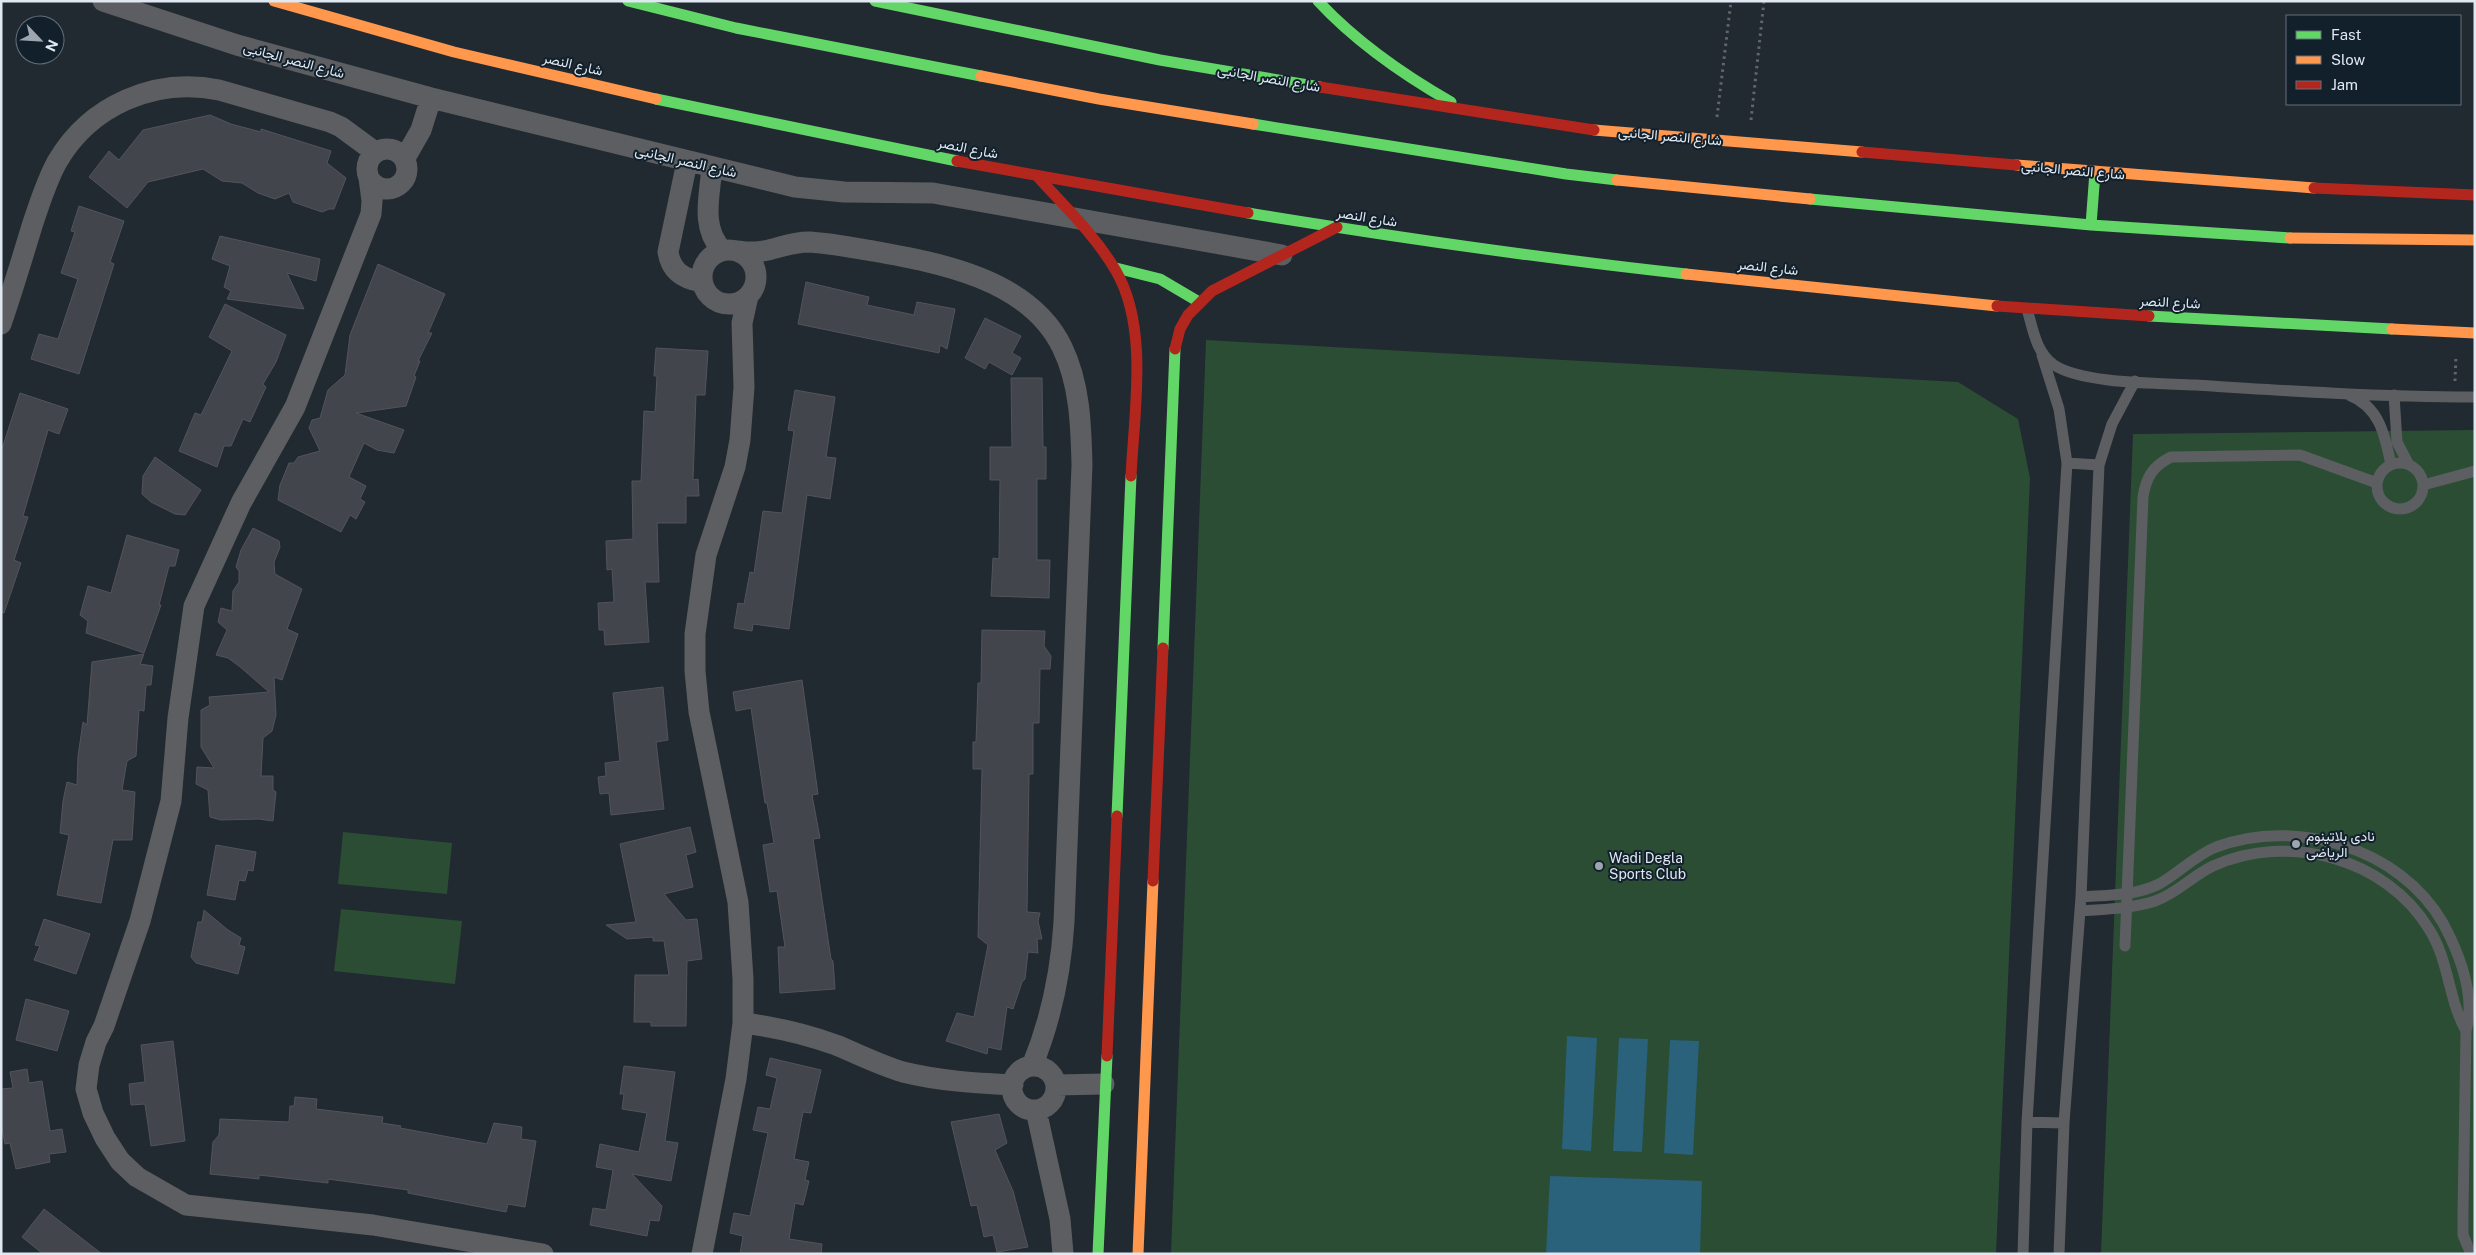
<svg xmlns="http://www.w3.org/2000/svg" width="2476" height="1255" viewBox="0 0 2476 1255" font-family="'Public Sans',Vazirmatn,sans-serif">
	<rect width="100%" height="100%" fill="#212931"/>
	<path fill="#2b4d34" d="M1206 340 1958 382 2018 419 2030 478 1996 1254H1171Z
		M2475 430V1254H2101L2133 434Z
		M343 832 452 843 447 894 338 884Z
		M341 909 462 921 455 984 334 971Z"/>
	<path fill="#2a617b" d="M1567 1036 1597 1038 1591 1151 1562 1149Z
		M1619 1038 1648 1039 1642 1152 1613 1151Z
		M1670 1040 1699 1041 1693 1155 1664 1153Z
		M1550 1176 1702 1181 1700 1254H1546Z"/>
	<path fill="#43454c" stroke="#53545b" d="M210 115 231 124 261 132V129L331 151 327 163 346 178 334 209H329L322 212 293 202 289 193 275 199 258 193 242 183 222 181 203 169 148 182 127 208 89 177 109 151 119 160 143 130Z
		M79 206 124 221 110 262 114 264 79 374 31 359 39 334 58 339 78 279 61 273 75 232 71 231Z
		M220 236 320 259 316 281 287 273 304 309 227 299 231 291 224 287 230 266 212 259Z
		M378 264 445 294 428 333H432L418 361H420L414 376 416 377 406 406 356 413 404 430 394 453 377 450 364 443 349 477 366 486 360 499 365 502 356 519 350 515 341 532 278 500 280 485 289 463H294L298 457 320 451 309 428 312 420 320 418 328 390 345 375 350 335Z
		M806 282 869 297 867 305 914 315 917 302 955 309 947 349 940 345 939 353 798 324Z
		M225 304 286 335 276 362 263 384 266 387 250 422 243 419 231 446H224L217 467 179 451 195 413 201 415 232 351 209 337Z
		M985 318 1021 336 1012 353 1021 358 1012 375 989 362 985 369 965 358Z
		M656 348 708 351 705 395H696L693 480 698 479 699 496H686V523H657L659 582H645L649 642 605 645 604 630H599L598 603 614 602 612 569 607 570 606 541 633 539 632 481H641L644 411 655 412 657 376H654Z
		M1011 378H1042L1043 447H1046V479H1037V560H1050L1049 598 991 596 993 558 999 559 1000 480H990V447H1012Z
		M795 390 835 397 826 457 836 458 830 499 807 495 789 629 753 624 752 631 734 628 738 603 744 604 750 572 754 573 763 511 782 513 794 431 788 430Z
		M20 393 68 409 59 434 48 430 23 516 28 517 14 560 21 563 4 613 1 612V452Z
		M155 457 201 490 185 515 175 514 151 502 142 494 143 476Z
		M253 528 279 541 280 547 274 562 275 574 302 589 287 629 298 634 282 680 274 677 276 715 272 731 263 738 261 776H273V790L276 792 273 821 259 819 221 820 210 817 208 790 196 784 197 767 214 768 201 747V710L210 705 209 697 269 692 239 666 228 658 216 655 227 630 218 622 221 608 232 611 233 591 239 582V571L236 567 241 550Z
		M127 535 179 550 175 566H169L159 605H161L144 653 86 633 88 621 80 615 88 586 111 593Z
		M982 630 1045 631 1044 646 1051 656 1050 669H1040L1039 723H1033V774H1029L1027 912 1040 913 1038 921 1042 939H1037L1038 953 1028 952 1025 979 1022 982 1013 1009 1007 1007 1001 1050 988 1047 987 1054 946 1041 957 1013 974 1017 988 945 978 937 982 769H973V742H976L978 683H981Z
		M144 654 140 664 153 666 151 685H146L144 711 139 710 136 756 127 761 122 790 135 792 132 840H113L101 903 57 895 69 835 60 833 63 801 67 782 77 785 78 756 83 722 87 725 92 662Z
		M802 680 818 794 812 795 820 838 813 839 831 959 833 961 835 989 780 993 778 947H785L777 891 770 892 763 845 774 843 767 803H765L751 708 736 711 733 692Z
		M663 687 668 740 656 742 664 809 611 815 609 793 600 794 598 777 606 776 605 763 620 761 613 693Z
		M690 827 696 852 686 855 693 887 664 894 686 920 697 919 702 959 687 961 686 1026H651V1022H634L635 975H669L664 941H653V937L627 939 606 925 636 922 620 844Z
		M216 845 256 852 253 871 248 870 245 881 239 880 235 900 207 895Z
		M204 910 228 930 241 938 239 945 245 947 238 974 196 963 191 957 198 922H202Z
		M44 919 90 934 76 974 34 960 40 946 35 945Z
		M26 999 69 1011 57 1051 16 1040Z
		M173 1041 185 1141 151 1146 145 1104 131 1105 129 1084 145 1082 141 1045Z
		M770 1058 821 1070 811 1113 803 1112 794 1159 809 1162 805 1180 809 1181 803 1205 795 1203 789 1239 822 1244 821 1254H740L743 1236 730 1233 734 1213 750 1216 768 1133 753 1130 758 1107 770 1109 777 1078 766 1075Z
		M624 1066 675 1072 665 1141 678 1143 671 1181 632 1174 662 1206 659 1221 650 1220 647 1236 590 1225 593 1208 606 1210 613 1170 596 1167 600 1144 639 1152 647 1113 622 1109 624 1094H620Z
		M27 1069 29 1083 42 1081 50 1131 62 1129 66 1152 49 1154 50 1162 16 1169 10 1143 5 1144 1 1124V1089L13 1088 10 1072Z
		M295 1097 317 1099 316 1109 383 1117 382 1123 401 1126 400 1128 487 1144 494 1123 522 1127 521 1139 536 1141 525 1207 508 1204 506 1212 408 1193V1190L328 1179V1183L259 1175V1179L210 1174 213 1142 219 1135 220 1119 289 1122 290 1106H294Z
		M999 1114 1007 1143 995 1150 1013 1191 1028 1247 997 1252 993 1235 984 1237 977 1205 971 1206 951 1122Z
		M44 1209 102 1254H43L22 1237Z"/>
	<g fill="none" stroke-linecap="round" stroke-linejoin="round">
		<path stroke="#626569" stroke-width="3" stroke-dasharray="2.5 4" stroke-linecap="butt" d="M1717 117 1731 1
			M1751 120 1764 1
			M2455 381 2456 355"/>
		<path stroke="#5c5e61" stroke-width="11" d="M2027 309C2033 329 2036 353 2054 365 2083 384 2159 383 2195 385 2288 391 2381 397 2475 397
			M2349 395C2380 407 2385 436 2391 465
			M2394 395 2397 442 2409 465
			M2067 463 2099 465
			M2377 486a23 23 0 1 1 46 0a23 23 0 1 1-46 0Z
			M2423 485 2475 471
			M2081 897C2107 895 2135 896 2159 884 2179 873 2194 856 2216 847 2296 817 2400 848 2443 923 2460 955 2476 996 2466 1031L2463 1213V1235L2471 1254
			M2080 911C2104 909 2131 909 2155 901 2176 894 2192 876 2213 866 2288 832 2386 858 2429 929 2449 960 2448 999 2466 1031
			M2125 946 2143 497C2146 477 2153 466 2171 457L2300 455 2377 483
			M2027 1122 2064 1123
			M2023 1254 2027 1122 2067 463 2059 409 2042 355
			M2059 1254 2064 1123 2081 897 2099 465 2112 424 2135 381"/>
		<path stroke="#5c5e61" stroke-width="21" d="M103 1 237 45 431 98 795 187 844 192 933 193 1282 255
			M367 169a20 20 0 1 1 40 0a20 20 0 1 1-40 0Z
			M405 158 421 130 431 98
			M687 162 668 252C671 271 683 279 702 282
			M712 167C710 195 700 227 722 250
			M369 178 372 201 371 214 295 407 241 503 194 606 178 718 171 801 140 921 104 1026 96 1042 89 1065 86 1089 93 1113 105 1138 120 1161 137 1177 186 1205 373 1225 543 1254
			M702 277a27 27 0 1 1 54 0a27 27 0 1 1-54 0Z
			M739 251C769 256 781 242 809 242 831 243 852 248 873 251 940 263 1029 279 1062 347 1080 384 1081 425 1082 465L1064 922C1061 971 1051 1020 1032 1066
			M1 324C12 292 22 259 32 226 39 205 46 182 57 162 90 105 155 77 219 90L330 122 341 127 375 152
			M743 1023C775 1027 806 1034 836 1045 858 1054 880 1065 903 1072 939 1081 976 1083 1013 1085
			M1012 1088a22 22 0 1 1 44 0a22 22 0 1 1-44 0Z
			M1056 1085 1104 1084
			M1036 1110 1060 1219 1063 1254
			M702 1254 736 1079 743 1023V979L738 902 699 712 695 671V634L706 555 735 467 740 440 744 387 742 323 748 296"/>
		<path stroke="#63d668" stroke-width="11" d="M628 1 736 28 981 76
			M875 1 1160 60 1320 87
			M1318 1C1357 43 1402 74 1451 102
			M656 99 957 161
			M1253 124 1566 174 1617 180
			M1810 199 2091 225 2290 238
			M1248 213C1394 237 1539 258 1686 274
			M2091 225 2095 172
			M1116 268 1160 279 1199 302
			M2149 316 2392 329
			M1163 648 1175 349
			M1117 816 1131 476
			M1098 1254 1107 1056"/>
		<path stroke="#ff974d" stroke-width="11" d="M274 1 454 52 656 99
			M981 76 1099 99 1253 124
			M1594 130 1862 152
			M2016 165 2314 188
			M1617 180 1810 199
			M2290 238 2475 240
			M1686 274 1997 306
			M2392 329 2475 333
			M1138 1254 1153 881"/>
		<path stroke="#b3261e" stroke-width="11" d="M1320 87 1594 130
			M1862 152 2016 165
			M957 161 1248 213
			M1038 177C1065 207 1095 235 1116 271 1149 328 1134 412 1131 476
			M2314 188 2475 195
			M1997 306 2149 316
			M1175 349 1180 329 1188 315 1212 291 1337 227
			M1153 881 1163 648
			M1107 1056 1117 816"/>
	</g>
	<g fill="#9da6ae" stroke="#12202c" stroke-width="2">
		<circle cx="2296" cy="844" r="5"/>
		<circle cx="1599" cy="866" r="5"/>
	</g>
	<g text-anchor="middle" stroke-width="4" stroke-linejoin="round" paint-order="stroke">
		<g font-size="14" fill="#e0e9f2" stroke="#12202c">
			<text transform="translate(294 60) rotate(15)" y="5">شارع النصر الجانبى</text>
			<text transform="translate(573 64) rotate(13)" y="5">شارع النصر</text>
			<text transform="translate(1269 78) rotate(10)" y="5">شارع النصر الجانبى</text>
			<text transform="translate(1670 136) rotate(5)" y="5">شارع النصر الجانبى</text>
			<text transform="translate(968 148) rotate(11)" y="5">شارع النصر</text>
			<text transform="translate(686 161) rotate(13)" y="5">شارع النصر الجانبى</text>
			<text transform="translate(2073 170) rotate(5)" y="5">شارع النصر الجانبى</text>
			<text transform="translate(1367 217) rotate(9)" y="5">شارع النصر</text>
			<text transform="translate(1768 267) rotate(6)" y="5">شارع النصر</text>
			<text transform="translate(2170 302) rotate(3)" y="5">شارع النصر</text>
		</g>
		<g font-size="14" fill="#e0e9f2" stroke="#12202c" text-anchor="start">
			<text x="2306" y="841">نادى بلاتينوم<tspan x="2306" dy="16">الرياضى</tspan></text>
			<text x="1609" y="863">Wadi Degla<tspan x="1609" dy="16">Sports Club</tspan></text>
		</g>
	</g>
	<rect width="2476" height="1255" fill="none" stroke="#e0e9f2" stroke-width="5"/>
	<rect x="2286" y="15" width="175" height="90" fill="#12202c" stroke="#64707b"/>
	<rect x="2296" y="31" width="25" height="8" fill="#63d668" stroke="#64707b"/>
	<text x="2331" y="40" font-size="15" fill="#e0e9f2">Fast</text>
	<rect x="2296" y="56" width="25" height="8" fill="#ff974d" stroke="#64707b"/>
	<text x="2331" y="65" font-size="15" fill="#e0e9f2">Slow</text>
	<rect x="2296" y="81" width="25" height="8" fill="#b3261e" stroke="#64707b"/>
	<text x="2331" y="90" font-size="15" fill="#e0e9f2">Jam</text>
	<g transform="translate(40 40) rotate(115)"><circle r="24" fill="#12202c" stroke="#64707b"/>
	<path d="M0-4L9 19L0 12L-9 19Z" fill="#9da6ae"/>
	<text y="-8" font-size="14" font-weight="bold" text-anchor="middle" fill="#e0e9f2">N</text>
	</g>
</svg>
